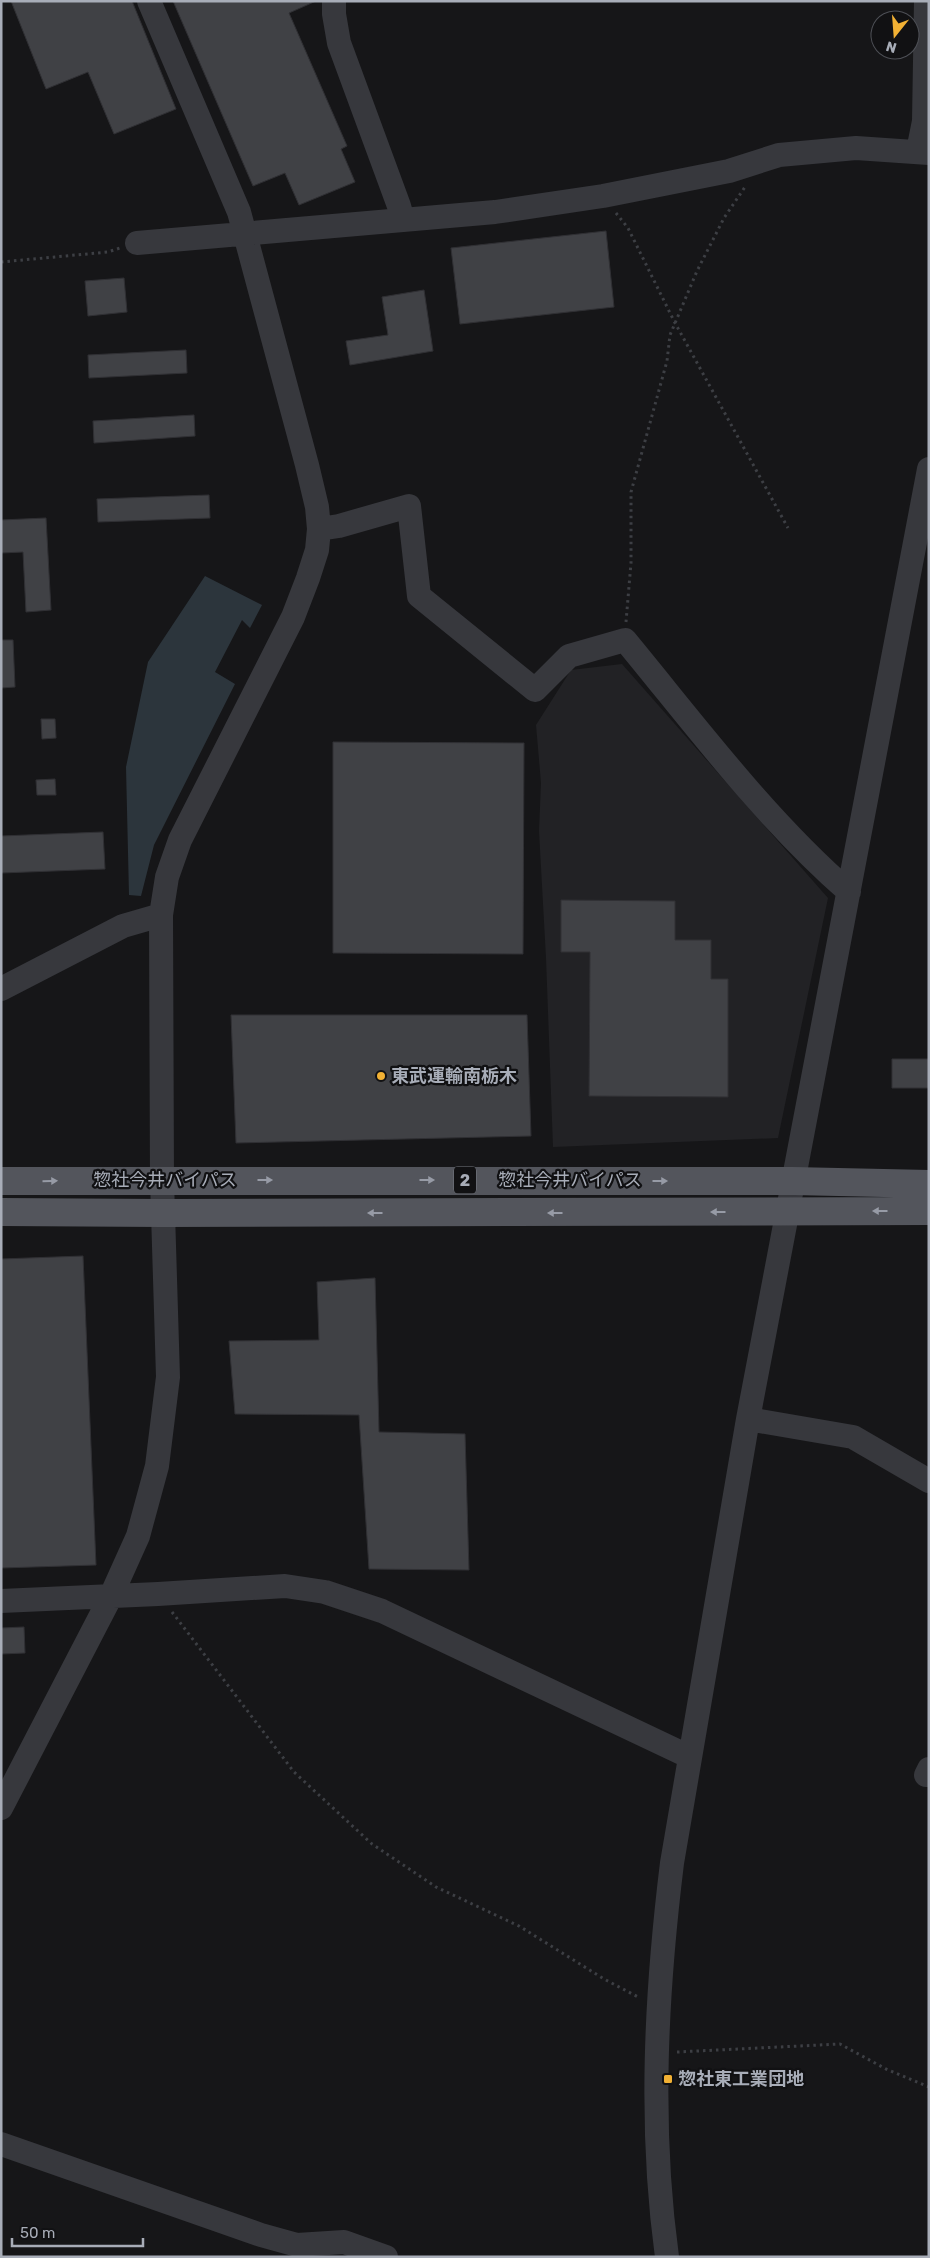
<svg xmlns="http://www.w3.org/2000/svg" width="930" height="2258" viewBox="0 0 930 2258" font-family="Rubik,'Noto Sans JP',sans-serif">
	<rect width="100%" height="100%" fill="#161618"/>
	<path fill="#222225" d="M622 664 828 898 778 1138 553 1147 546 958 539 831 541 783 536 725 571 670Z"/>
	<path fill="#2c353c" d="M205 576 262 605 250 628 242 620 215 672 235 684 154 845 141 896 129 895 126 767 148 662Z"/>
	<path fill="#404145" stroke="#303034" d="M11 1H132L176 109 114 134 88 72 46 89Z
		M173 1H316L289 13 347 146 341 149 355 182 299 205 285 173 253 186Z
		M606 231 614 307 460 324 451 248Z
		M124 278 127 312 88 316 85 281Z
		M424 290 433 351 350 365 346 341 388 335 382 297Z
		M186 350 187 373 89 378 88 355Z
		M194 415 195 436 94 443 93 421Z
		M209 495 210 518 98 522 97 499Z
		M46 518 51 610 26 612 23 552 1 553V520Z
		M1 640H13L15 687 1 688Z
		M41 719H55L56 738 42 739Z
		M333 742 524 743 523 954 333 953Z
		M55 779 56 795H37L36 780Z
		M103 832 105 869 1 873V836Z
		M561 900 675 901V940H711V979H728V1097L589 1096 590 952H561Z
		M231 1015H527L531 1136 236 1143Z
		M892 1059H929V1088H892Z
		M83 1256 96 1565 1 1568V1259Z
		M375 1278 379 1432 465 1434 469 1570 369 1569 359 1415 235 1414 229 1341 319 1340 317 1282Z
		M24 1627 25 1653 1 1654V1628Z"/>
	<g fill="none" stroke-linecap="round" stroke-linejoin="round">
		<path stroke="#3d3f44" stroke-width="3" stroke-dasharray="2.5 4" stroke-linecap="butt" d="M616 213 628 228 674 321 788 528
			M1 262 108 252 120 248
			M626 622 631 563V492L667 361 670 335 697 271 724 218 745 187
			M172 1612 294 1772 372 1844 436 1887 519 1926 604 1979 640 1998
			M677 2052 840 2044 886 2069 929 2087"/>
		<path stroke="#37383d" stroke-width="24" d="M334 1V14L339 43 399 206 403 220
			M918 151 924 121 926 1
			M137 243 495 212 603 196 729 171 779 155 856 148 929 153
			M319 529 339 526 409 506 419 596 535 690 569 656 625 640C696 726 765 819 849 892
			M1 989 123 926 161 915
			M748 1419 853 1437 929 1481
			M1 1601 158 1594 285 1586 325 1592 382 1611 690 1757
			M926 1775 929 1769
			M1 1808 111 1596 138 1536 157 1466 168 1377 162 1180 161 915 167 877 180 840 293 617 308 578 317 550 319 529 317 507 307 465 239 212 149 1
			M1 2144 261 2235 297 2245 344 2242 386 2257
			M667 2257C649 2126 656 1993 672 1863L748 1419 929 469"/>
		<path stroke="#53555c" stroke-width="28" d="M1 1181H793L929 1184
			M1 1212 163 1213 929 1211"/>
	</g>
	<defs><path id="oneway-solid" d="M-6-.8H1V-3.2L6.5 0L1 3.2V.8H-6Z" transform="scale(1.25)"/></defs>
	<g fill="#979ba6">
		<use href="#oneway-solid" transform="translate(265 1180)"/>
		<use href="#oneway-solid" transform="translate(427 1180)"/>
		<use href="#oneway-solid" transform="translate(50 1181) rotate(-1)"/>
		<use href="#oneway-solid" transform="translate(660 1181)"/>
		<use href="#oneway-solid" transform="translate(880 1211) rotate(180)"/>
		<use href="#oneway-solid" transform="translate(718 1212) rotate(180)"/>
		<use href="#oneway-solid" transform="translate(375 1213) rotate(180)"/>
		<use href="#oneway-solid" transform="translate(555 1213) rotate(180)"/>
	</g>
	<g fill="#f2b134" stroke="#111113" stroke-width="2">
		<circle cx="381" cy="1076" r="5"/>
		<rect x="663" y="2074" width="10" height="10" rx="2.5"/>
	</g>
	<g text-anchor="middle" stroke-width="4.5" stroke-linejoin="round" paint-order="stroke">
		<rect fill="#111113" stroke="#7b7e86" stroke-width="1" x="454" y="1166.5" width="22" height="27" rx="4"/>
		<g font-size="16" font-weight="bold" fill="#a8adb8">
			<text x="465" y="1186">2</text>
		</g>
		<g font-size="18" font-weight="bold" fill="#a8adb8" stroke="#111113" text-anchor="start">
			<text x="391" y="1082">東武運輸南栃木</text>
			<text x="678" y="2085">惣社東工業団地</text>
		</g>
		<g font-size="18" fill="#a8adb8" stroke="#111113">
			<text x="165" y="1186">惣社今井バイパス</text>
			<text x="570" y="1186">惣社今井バイパス</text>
		</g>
	</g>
	<rect width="930" height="2258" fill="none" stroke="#a8adb8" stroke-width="5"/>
	<g transform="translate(895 35) rotate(197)"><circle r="24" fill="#111113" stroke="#4d4f55"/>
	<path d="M0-4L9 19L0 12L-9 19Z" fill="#f2b134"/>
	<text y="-8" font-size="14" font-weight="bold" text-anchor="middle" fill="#a8adb8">N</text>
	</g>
	<path d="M12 2238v8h131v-8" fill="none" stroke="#a8adb8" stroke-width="2.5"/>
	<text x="20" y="2238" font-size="15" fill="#a8adb8" stroke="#111113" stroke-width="4" paint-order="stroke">50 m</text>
</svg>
